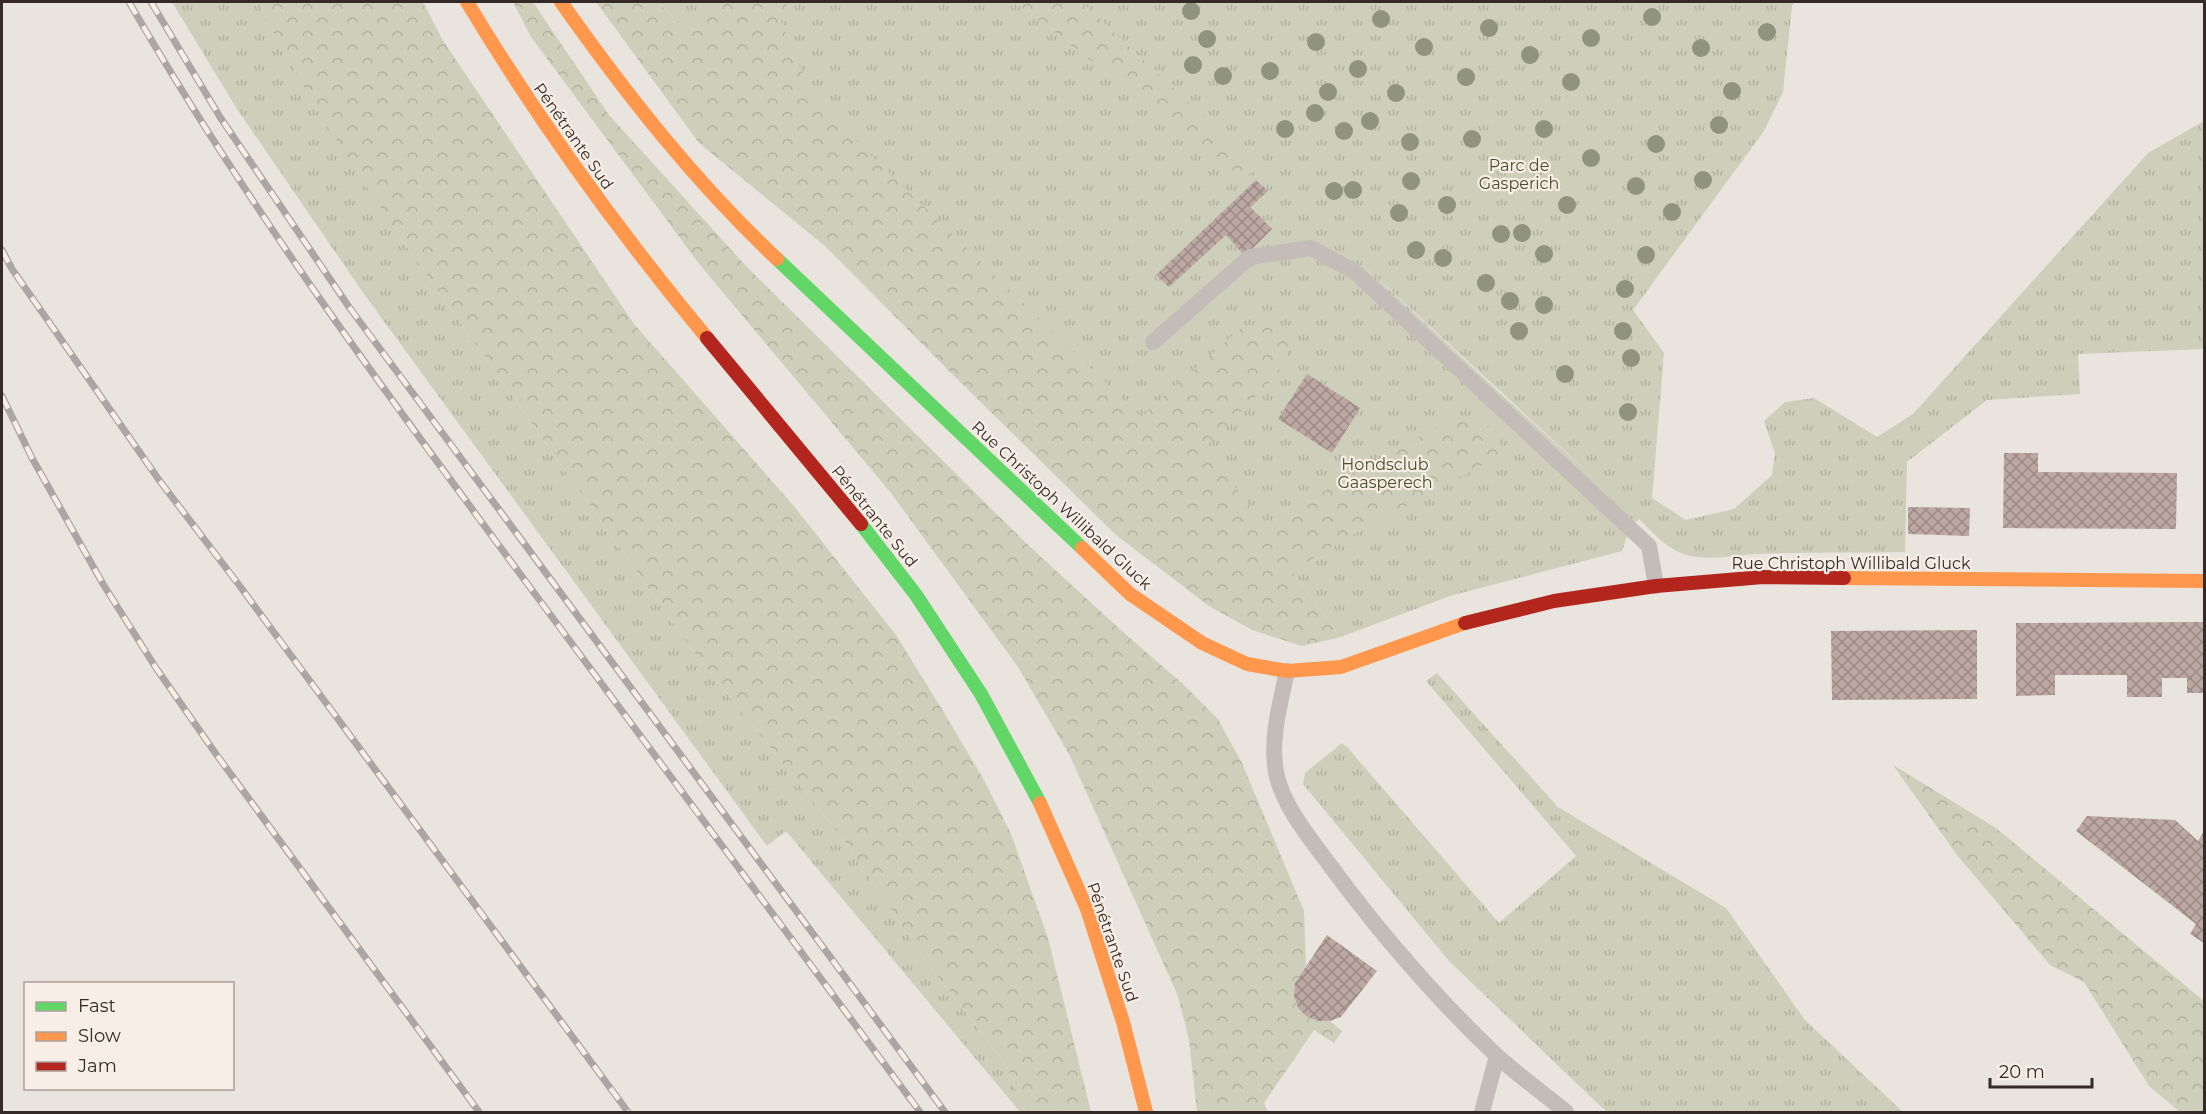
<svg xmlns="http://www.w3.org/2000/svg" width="2206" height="1114" viewBox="0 0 2206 1114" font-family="Montserrat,sans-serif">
	<defs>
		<pattern id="grass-tufts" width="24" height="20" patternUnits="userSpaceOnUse" patternTransform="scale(1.5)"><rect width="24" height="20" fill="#cdcfba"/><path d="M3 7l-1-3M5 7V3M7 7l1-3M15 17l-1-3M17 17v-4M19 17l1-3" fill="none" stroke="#b1b2a0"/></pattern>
		<pattern id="forest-crowns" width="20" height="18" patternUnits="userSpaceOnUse" patternTransform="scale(1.5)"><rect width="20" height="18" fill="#cdcfba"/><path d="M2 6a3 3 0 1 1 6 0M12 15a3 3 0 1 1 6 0" fill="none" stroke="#b1b2a0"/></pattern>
		<pattern id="building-cross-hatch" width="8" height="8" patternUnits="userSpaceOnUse" patternTransform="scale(1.5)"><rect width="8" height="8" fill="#bda7a2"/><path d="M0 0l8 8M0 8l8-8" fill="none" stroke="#9a8884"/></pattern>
	</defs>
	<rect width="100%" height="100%" fill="#eae4df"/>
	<path fill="url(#grass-tufts)" fill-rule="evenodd" d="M172 2H259L266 19 402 240 690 647 846 843 922 956 1005 1063 1025 1112H1020L786 831 767 846 364 294 237 109Z
		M658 2H1795L1792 6 1783 92 1764 131 1633 310 1664 353 1652 498 1686 520 1734 509 1772 475 1775 453 1764 421 1785 402 1814 398 1877 437 1913 414 2148 153 2204 121V349L2078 354 2080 394 1987 400 1907 462 1905 552C1856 553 1807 552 1759 554 1736 555 1708 561 1686 555 1667 549 1652 532 1639 519L1630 528 1622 551 1450 596 1341 637 1293 573 685 30ZM1341 244 1594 478 1499 392Z
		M1437 673 1558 807 1726 908 1805 1020 1903 1112H1607L1595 1101 1449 961 1303 784 1305 773 1342 743 1348 748 1499 923 1576 856 1426 681Z"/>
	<path fill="url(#forest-crowns)" d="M259 2H423L442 39 634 324 793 505 896 635 943 711 984 780 1011 834 1048 938 1091 1112H1025L1005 1063 922 956 846 843 690 647 402 240 322 119 266 19Z
		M513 2H533L609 115 746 266 1027 544 1123 632 1184 685 1218 719 1242 763 1304 911 1306 965 1295 984 1294 996 1298 1008 1306 1016 1318 1021H1330L1342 1031 1334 1043 1314 1030 1264 1103 1268 1112H1197L1189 1040 1178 996 1070 756 1018 667 891 493 700 265 531 37Z
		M596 2H658L685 30 710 2H787L781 22 814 100 1141 417 1242 327 1267 322 1287 331 1290 345 1278 374 1205 447 1264 526 1456 416 1480 420 1501 438 1498 457 1323 551 1293 573 1341 637 1302 646 1252 630 1209 606 1116 535 950 372 826 247 699 143Z
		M1015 2H1082L1259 169 1243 178Z
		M1893 765 1996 828 2204 1001V1112H2180L2149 1086 2084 982 2050 965 1957 855Z"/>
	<path fill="url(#building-cross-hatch)" d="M1256 180 1268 191 1250 207 1272 229 1245 256 1226 235 1169 287 1156 275Z
		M1307 374 1360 408 1332 453 1278 419Z
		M2004 453H2038V472L2177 473 2176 529 2003 528Z
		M1908 507 1970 508 1969 536 1908 534Z
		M2204 622V693H2187V678H2162V697H2127V675H2055V695L2016 696V623Z
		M1977 630V699L1832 700 1831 631Z
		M2087 816 2175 820 2198 841 2204 831V943L2190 934 2196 924 2076 831Z
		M1327 935 1377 971 1341 1017 1330 1021H1318L1306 1016 1298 1008 1294 996 1295 983Z"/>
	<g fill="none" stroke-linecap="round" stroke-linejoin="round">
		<path stroke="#c3bcb8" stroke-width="16" d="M1153 342 1250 257 1311 248 1355 272 1649 546 1656 586
			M1287 671C1281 701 1271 734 1275 765 1278 800 1309 837 1329 864 1379 932 1434 996 1496 1055 1518 1075 1543 1093 1566 1112
			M1482 1112 1497 1056"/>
		<path stroke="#63d668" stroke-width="14" d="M777 259 1082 548
			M861 524 916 595 981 694 1040 803"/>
		<path stroke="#ff974d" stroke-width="14" d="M467 2C538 120 619 232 707 338
			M561 2C626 94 695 182 777 259
			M1082 548 1130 594 1202 643 1247 664 1287 671 1341 667 1465 623
			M1844 578 2204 581
			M1040 803 1087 909 1123 1022 1146 1112"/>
		<path stroke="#b3261e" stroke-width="14" d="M707 338 861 524
			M1465 623 1554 601 1656 586 1763 577 1844 578"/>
		<defs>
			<path id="rail" d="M129 2C248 208 390 399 532 590 661 764 791 938 920 1112
				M151 2 220 117 349 307 945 1112
				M2 250 12 269 159 480 239 585 628 1112
				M2 396 32 458 103 584 156 668 216 754 479 1112"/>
		</defs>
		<use href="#rail" stroke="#aba6a3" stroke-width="7"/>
		<use href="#rail" stroke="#f8eee6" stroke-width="4.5" stroke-dasharray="14" stroke-linecap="butt"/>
	</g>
	<g fill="#90937d">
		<circle cx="1191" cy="11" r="9"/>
		<circle cx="1652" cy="17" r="9"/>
		<circle cx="1381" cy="19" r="9"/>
		<circle cx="1489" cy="28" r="9"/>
		<circle cx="1767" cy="32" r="9"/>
		<circle cx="1591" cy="38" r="9"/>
		<circle cx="1207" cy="39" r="9"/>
		<circle cx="1316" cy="42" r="9"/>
		<circle cx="1424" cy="47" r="9"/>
		<circle cx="1701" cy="48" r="9"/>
		<circle cx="1530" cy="55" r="9"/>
		<circle cx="1193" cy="65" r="9"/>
		<circle cx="1358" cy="69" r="9"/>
		<circle cx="1270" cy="71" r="9"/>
		<circle cx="1223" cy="76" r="9"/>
		<circle cx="1466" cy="77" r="9"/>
		<circle cx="1571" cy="82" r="9"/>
		<circle cx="1732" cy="91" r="9"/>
		<circle cx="1328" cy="92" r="9"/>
		<circle cx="1396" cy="93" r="9"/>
		<circle cx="1315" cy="113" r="9"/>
		<circle cx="1370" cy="121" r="9"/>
		<circle cx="1719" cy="125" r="9"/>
		<circle cx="1285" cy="129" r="9"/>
		<circle cx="1544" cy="129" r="9"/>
		<circle cx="1344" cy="131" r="9"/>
		<circle cx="1472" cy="139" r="9"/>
		<circle cx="1410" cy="142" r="9"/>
		<circle cx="1656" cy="144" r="9"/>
		<circle cx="1591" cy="158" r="9"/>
		<circle cx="1703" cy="180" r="9"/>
		<circle cx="1411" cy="181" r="9"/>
		<circle cx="1636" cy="186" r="9"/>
		<circle cx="1353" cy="190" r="9"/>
		<circle cx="1334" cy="191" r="9"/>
		<circle cx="1447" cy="205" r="9"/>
		<circle cx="1567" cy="205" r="9"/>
		<circle cx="1672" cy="212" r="9"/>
		<circle cx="1399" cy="213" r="9"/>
		<circle cx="1522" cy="233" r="9"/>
		<circle cx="1501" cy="234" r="9"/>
		<circle cx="1416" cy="250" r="9"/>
		<circle cx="1544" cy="254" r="9"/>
		<circle cx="1646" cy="255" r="9"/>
		<circle cx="1443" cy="258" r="9"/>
		<circle cx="1486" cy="283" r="9"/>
		<circle cx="1625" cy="289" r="9"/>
		<circle cx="1510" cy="301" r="9"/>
		<circle cx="1544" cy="305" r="9"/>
		<circle cx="1519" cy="331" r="9"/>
		<circle cx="1623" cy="331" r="9"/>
		<circle cx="1631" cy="358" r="9"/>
		<circle cx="1565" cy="374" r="9"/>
		<circle cx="1628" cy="412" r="9"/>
	</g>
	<g text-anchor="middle" stroke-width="4.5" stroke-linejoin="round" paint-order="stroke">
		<g font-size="16" fill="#342a27" stroke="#f8eee6">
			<text transform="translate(574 136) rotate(55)" y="6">Pénétrante Sud</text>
			<text transform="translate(1062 505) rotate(43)" y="6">Rue Christoph Willibald Gluck</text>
			<text transform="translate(875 516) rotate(51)" y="6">Pénétrante Sud</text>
			<text x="1851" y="569">Rue Christoph Willibald Gluck</text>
			<text transform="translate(1113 942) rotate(71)" y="6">Pénétrante Sud</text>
		</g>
		<g font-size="16" fill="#47502d" stroke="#f8eee6">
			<text x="1519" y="171">Parc de<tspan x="1519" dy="18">Gasperich</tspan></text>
			<text x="1385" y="470">Hondsclub<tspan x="1385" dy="18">Gaasperech</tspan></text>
		</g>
	</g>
	<rect width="2206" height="1114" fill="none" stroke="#342a27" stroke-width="6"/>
	<rect x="24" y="982" width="210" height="108" fill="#f8eee6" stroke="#aaa09a" stroke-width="1.5"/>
	<rect x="36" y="1002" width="30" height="9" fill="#63d668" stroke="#aaa09a" stroke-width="1.5"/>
	<text x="78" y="1012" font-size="18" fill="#342a27">Fast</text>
	<rect x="36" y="1032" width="30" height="9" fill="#ff974d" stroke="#aaa09a" stroke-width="1.5"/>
	<text x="78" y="1042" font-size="18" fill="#342a27">Slow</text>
	<rect x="36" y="1062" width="30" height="9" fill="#b3261e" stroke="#aaa09a" stroke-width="1.5"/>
	<text x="78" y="1072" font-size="18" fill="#342a27">Jam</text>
	<path d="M1990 1078v9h102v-9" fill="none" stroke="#342a27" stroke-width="3"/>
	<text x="1999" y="1078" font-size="18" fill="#342a27" stroke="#f8eee6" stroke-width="4.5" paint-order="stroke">20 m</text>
</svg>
